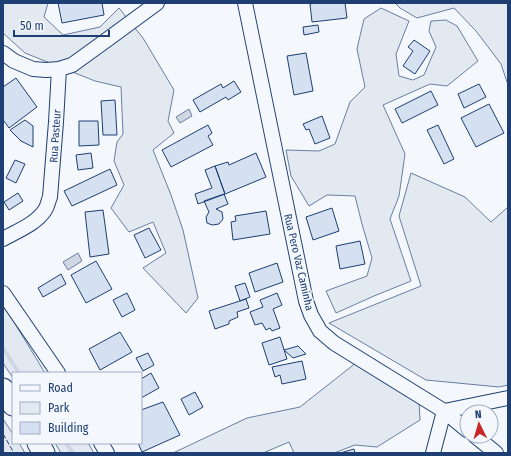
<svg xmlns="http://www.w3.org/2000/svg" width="511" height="456" viewBox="0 0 511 456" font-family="'Fira Sans Condensed',sans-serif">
	<rect width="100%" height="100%" fill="#f4f7fb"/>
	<path fill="#e3e9f0" stroke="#687fa3" d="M4 3H48L44 17 63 35 100 27 119 8 143 38 174 90 168 121 174 133 153 150 171 195 183 230 198 298 186 313 143 268 166 253 153 222 129 232 111 208 124 185 114 161 117 142 123 134 121 87 95 81 25 53 3 33V4Z
		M395 3H508V85L501 64 476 31 454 8 417 18 400 8Z
		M381 8 409 21 396 54 399 76 413 80 424 75 436 47 429 31 431 21 446 20 457 26 478 61 447 86 430 84 383 105 405 154 399 196 390 219 411 281 374 296 336 313 326 291 367 276 372 258 362 224 355 196 327 195 309 206 291 176 286 150 319 151 335 144 350 102 365 87 357 49 364 19Z
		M411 173 465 197 491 222 508 207V385L499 387 426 380 329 323 421 286 399 216Z
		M3 304 45 373H13V378L3 363Z
		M357 362 419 401 420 420 377 447 355 445 334 453H294L289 442 263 453H173L247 418 300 407Z
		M3 419 13 434V443H19L25 453H3Z
		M55 443H88L94 453H61Z"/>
	<path fill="#cfd7e4" stroke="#687fa3" d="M189 109 192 116 180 123 176 117Z
		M78 253 82 261 68 270 63 262Z"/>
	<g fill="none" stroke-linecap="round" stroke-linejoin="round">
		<path stroke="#cfd7e4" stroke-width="4" d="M3 348 19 373
			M66 443 73 453"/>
	</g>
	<path fill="#d5e0f0" stroke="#1d3f73" d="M58 3H102L104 15 62 23Z
		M315 3H345L347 18 312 22 310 4Z
		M318 25 319 32 304 35 303 27Z
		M414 40 430 51 415 74 403 66 413 51 408 47Z
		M306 53 313 91 294 95 287 56Z
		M16 78 37 107 9 128 4 121 3 122V87Z
		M234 81 241 92 228 100 226 97 200 112 193 100 221 84 223 88Z
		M479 84 486 97 464 108 458 94Z
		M431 91 438 105 402 123 395 109Z
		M115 100 117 135H103L101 101Z
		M489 104 504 133 476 147 461 118Z
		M322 116 330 138 315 144 309 129 306 130 303 124Z
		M25 120 33 126V147L21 141 10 130Z
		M79 121H98L99 145 79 146Z
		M208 125 212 133 208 136 213 145 171 167 162 150Z
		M438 125 454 159 444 164 427 130Z
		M91 153 93 168 78 170 76 155Z
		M256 153 266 177 225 194 215 166 228 162 229 165Z
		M15 160 25 164 16 183 6 178Z
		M215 166 225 194 198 204 195 194 212 188 205 170Z
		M110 169 117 185 72 206 64 191Z
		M18 193 23 201 9 210 4 202Z
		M224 194 228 204 216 209 222 212 223 219 219 224 212 225 207 223 206 217 209 212 204 201Z
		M332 208 339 231 313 240 306 217Z
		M103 210 109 254 90 257 85 212Z
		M266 211 270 234 233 240 231 222 236 221 235 216Z
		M149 228 161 250 145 258 134 235Z
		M360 241 365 264 340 269 336 246Z
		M96 261 112 289 86 303 71 275Z
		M277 263 283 282 255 292 249 273Z
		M61 274 66 284 43 297 38 288Z
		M245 283 250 297 240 301 235 286Z
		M127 293 135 310 122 317 113 300Z
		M277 293 282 305 273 309 280 328 272 331 270 328 266 330 262 323 255 325 250 312 263 307 260 300Z
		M246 299 249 308 237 312 238 317 229 321V324L215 329 209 311Z
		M120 332 132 352 100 370 89 349Z
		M280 337 287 359 269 365 262 343Z
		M298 346 306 354 293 358 284 350Z
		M148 353 154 365 143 371 136 358Z
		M302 361 306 379 282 384 280 375 275 377 272 367Z
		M151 373 159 388 141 398V379Z
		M195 392 203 407 189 415 181 399Z
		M163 402 180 435 142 452 138 443H141V410Z
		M354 449 355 453H340Z"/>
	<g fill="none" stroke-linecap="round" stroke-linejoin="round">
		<defs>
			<path id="minor" d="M245 3 306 301 311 315 320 331 334 343 444 411 467 430
				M3 53 14 61 33 69 46 70 59 69 72 65 108 39 157 3
				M3 239C17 231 36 224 45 210 48 206 48 201 50 197L56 122 59 69
				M3 293 58 373
				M444 411 508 398
				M475 436 496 453
				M101 443 107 453
				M433 453 444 411"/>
			<path id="highway" d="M3 389 13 405
				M38 443 44 453"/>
		</defs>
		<use href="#minor" stroke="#1d3f73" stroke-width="16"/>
		<use href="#highway" stroke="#1d3f73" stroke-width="23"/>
		<use href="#minor" stroke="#f4f7fb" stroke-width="14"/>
		<use href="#highway" stroke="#f4f7fb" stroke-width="21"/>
		<path stroke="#1d3f73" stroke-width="1" stroke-dasharray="5 2" stroke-linecap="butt" d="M3 434 14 453"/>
	</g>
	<g text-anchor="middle" stroke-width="3" stroke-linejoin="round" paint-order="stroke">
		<g font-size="11" fill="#1d3f73" stroke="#f4f7fb">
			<text transform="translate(55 136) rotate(-86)" y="4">Rua Pasteur</text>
			<text transform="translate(299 262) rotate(77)" y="4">Rua Pero Vaz Caminha</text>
		</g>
	</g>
	<rect width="511" height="456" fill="none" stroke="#1d3f73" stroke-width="8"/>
	<rect x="12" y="372" width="130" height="72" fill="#f4f7fb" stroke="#9eadc5"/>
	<rect x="20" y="385" width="20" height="6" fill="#f4f7fb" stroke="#9eadc5"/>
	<text x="48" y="392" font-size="12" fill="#1d3f73">Road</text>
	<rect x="20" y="402" width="20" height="12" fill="#e3e9f0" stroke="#9eadc5"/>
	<text x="48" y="412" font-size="12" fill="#1d3f73">Park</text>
	<rect x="20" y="422" width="20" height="12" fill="#d5e0f0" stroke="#9eadc5"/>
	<text x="48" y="432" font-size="12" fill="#1d3f73">Building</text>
	<g transform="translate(479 424) rotate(355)"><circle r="19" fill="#f4f7fb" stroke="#9eadc5"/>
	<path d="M0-3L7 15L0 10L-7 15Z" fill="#c62828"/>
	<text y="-6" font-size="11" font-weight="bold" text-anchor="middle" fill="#1d3f73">N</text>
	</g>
	<path d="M14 30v6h95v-6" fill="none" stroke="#1d3f73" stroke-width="2"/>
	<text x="20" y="30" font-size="12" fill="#1d3f73" stroke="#f4f7fb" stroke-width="3" paint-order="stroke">50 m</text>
</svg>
